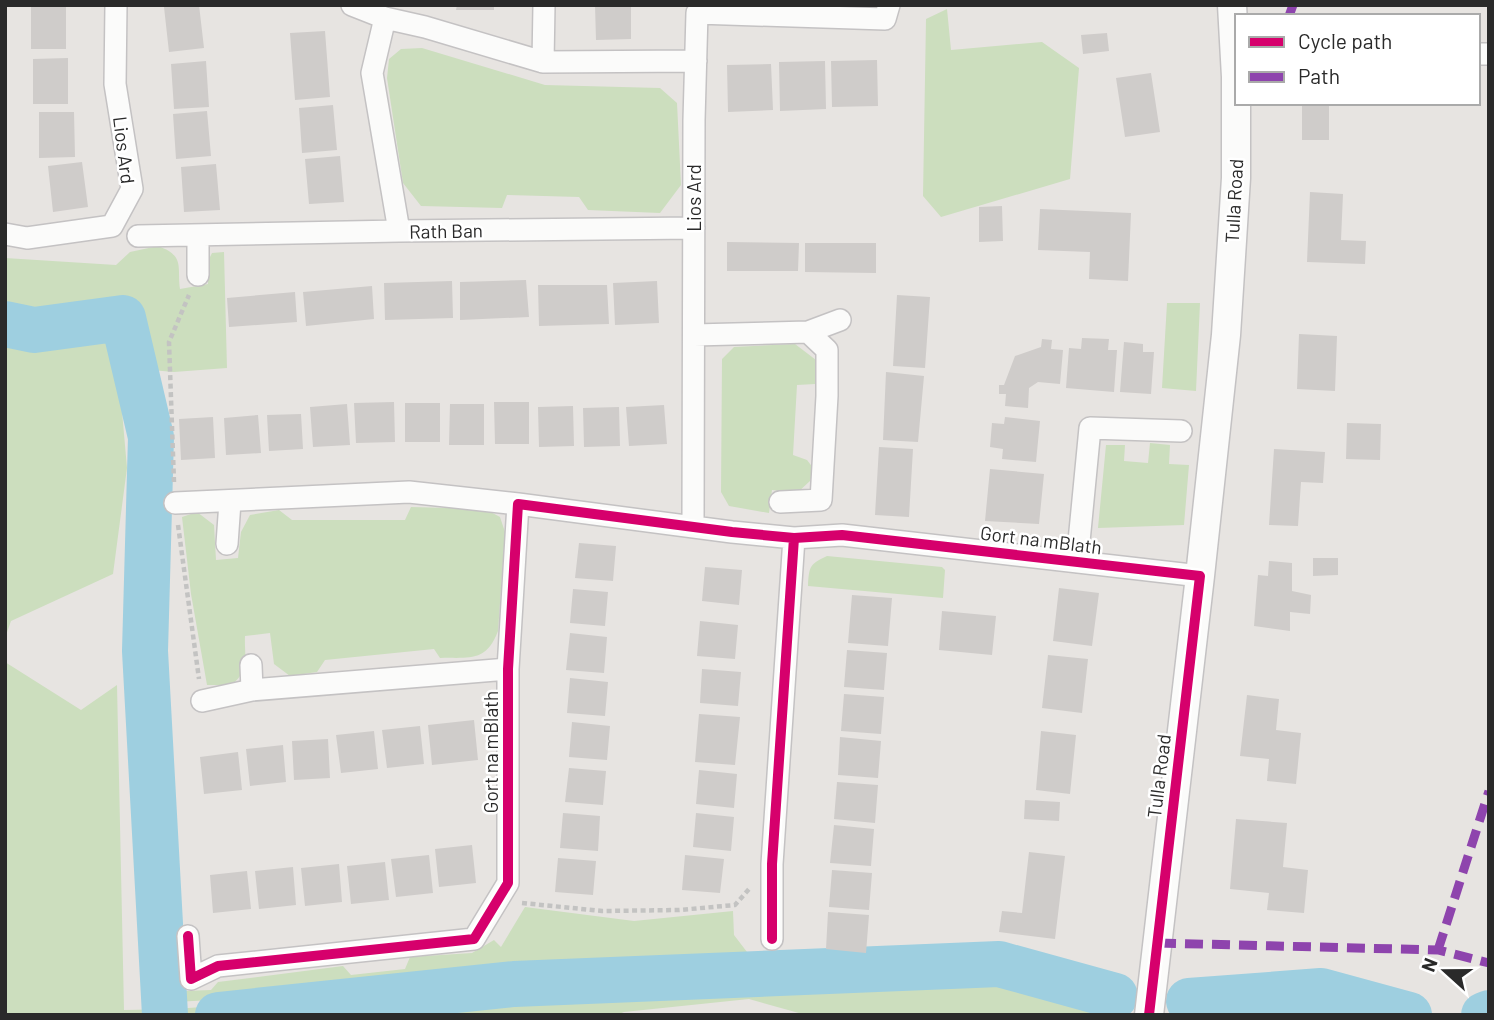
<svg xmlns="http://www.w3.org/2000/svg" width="1494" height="1020" viewBox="0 0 1494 1020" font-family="Barlow,sans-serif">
	<rect width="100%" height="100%" fill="#e7e4e1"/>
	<path fill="#ccdebe" d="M947 9 951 50 1042 42 1079 68 1070 179 941 217 923 196 926 19Z
		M422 48 545 85 660 88 677 103 681 185 660 213 588 210 579 197 507 195 502 208 421 206 403 183 387 78 389 59 401 49Z
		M158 246C185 256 177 266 180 289L208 284 207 263 212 253 224 252 227 368 174 372 151 370 149 340 116 343 127 468 113 574 11 621 5 638V258L116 265 130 252Z
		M1167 303H1200L1196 391 1162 388Z
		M795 344 816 360 815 384 797 385 793 455 807 460 814 469 810 481 797 493 772 490 769 513 729 506 721 492 722 359 734 347Z
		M1150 443 1170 445 1169 464 1189 465 1184 525 1098 528 1106 445H1125L1124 461 1148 463Z
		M411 507 485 509 500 517 505 532 498 631C486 663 469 657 440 658L434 649 325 660 317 672 290 676 274 664 270 633 245 636C244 660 251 667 232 685H207L191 594 182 517 197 512 214 525 216 560 238 558 241 532 250 515 279 510 292 520H405Z
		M827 556 942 567 945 570 943 598 808 586C809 566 810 564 827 556Z
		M5 662 81 710 117 685 124 1010 174 1009 639 976 175 1002 171 919 177 920 185 991 211 990 218 982 343 966 351 975 405 969 410 957 472 953 494 940 501 947 525 907 634 921 733 911 734 935 747 952 775 958 795 953 800 965 1000 950 1125 981 1127 1015H806L749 999 624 1012 617 1015H5Z"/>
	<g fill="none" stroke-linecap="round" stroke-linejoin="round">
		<path stroke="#9ecfe0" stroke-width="46" d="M5 324 34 330 123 318 151 437 145 651 165 1015
			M1189 1001 1321 991 1409 1015
			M218 1015 514 984 999 964 1115 996
			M1484 1015 1489 1013"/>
	</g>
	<path fill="#cfccca" d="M31 5H66V49H31Z
		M180 5H199L204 48 169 52 164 7Z
		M457 5H494V10H456Z
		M595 5H631V39L596 40Z
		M325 31 330 97 295 100 290 33Z
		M1107 33 1109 51 1083 54 1081 35Z
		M68 58V104H33V59Z
		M877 60 878 106 832 107 831 61Z
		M206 61 209 107 174 109 171 64Z
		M825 61 826 109 780 111 779 62Z
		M771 64 773 110 728 112 727 65Z
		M1151 73 1160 132 1125 137 1116 78Z
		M1302 103H1329V140H1302Z
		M333 105 337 150 302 153 299 108Z
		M207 111 211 156 176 159 173 114Z
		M39 112H74L75 157 39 158Z
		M340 156 344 202 309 204 305 159Z
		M82 162 88 207 53 212 48 166Z
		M216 164 220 210 184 212 181 167Z
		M1310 192 1343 194 1341 240 1366 241 1365 264 1307 262Z
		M1002 206 1003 241 979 242V207Z
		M1040 209 1131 213 1128 281 1089 279 1090 252 1038 250Z
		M727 242 799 243 798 271H727Z
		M805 243H876V273L805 272Z
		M526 280 529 317 460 320V282Z
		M452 281 453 318 385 320 384 283Z
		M657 281 659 323 615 325 613 283Z
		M538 285H607L609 324 539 326Z
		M372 286 374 319 306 326 303 292Z
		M295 292 297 322 229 327 227 298Z
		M897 295 930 297 925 368 893 366Z
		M1299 334 1337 336 1335 391 1297 389Z
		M1082 338 1109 339 1108 350H1117L1114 392 1066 388 1069 348 1081 349Z
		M1042 339 1052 340 1051 349 1063 350 1060 384 1038 382 1029 388 1028 408 1005 406 1006 394H999V385H1004L1015 356 1041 347Z
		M1124 342 1143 344V352H1154L1151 394 1120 392Z
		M886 372 924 376 918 442 883 440Z
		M394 402 395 442 356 443 354 403Z
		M494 402H529V444H495Z
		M405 403H440V442H405Z
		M347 404 350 445 313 447 310 407Z
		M450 404H484V445H449Z
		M664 405 667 444 629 446 626 407Z
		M573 406 574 446 539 447 538 407Z
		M619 407 620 446 584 447 583 408Z
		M301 414 303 449 269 451 267 415Z
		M258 415 261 453 226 455 224 418Z
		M213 417 215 458 181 460 179 419Z
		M1005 417 1040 421 1036 462 1002 459 1003 449 990 447 992 423 1004 424Z
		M1347 423 1381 424 1380 460 1346 459Z
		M879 447 913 449 909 517 875 515Z
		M1274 449 1325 452 1323 483 1301 482 1298 526 1269 525Z
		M990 469 1044 474 1039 524 985 521Z
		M579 543 616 546 613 581 575 578Z
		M1313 558H1338V575L1313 576Z
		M1269 561 1292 563V591L1311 595 1310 614 1290 612V631L1254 626 1258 575 1268 576Z
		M705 567 742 570 739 605 702 601Z
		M1059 588 1099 593 1092 646 1053 641Z
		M573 589 608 592 605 626 570 623Z
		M852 595 892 598 888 646 848 643Z
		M942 611 996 616 992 655 939 650Z
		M700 621 738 625 735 659 697 656Z
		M570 633 607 637 604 673 566 670Z
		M847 650 887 653 884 690 844 687Z
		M1048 655 1088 659 1082 713 1042 708Z
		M702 669 741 672 738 706 700 703Z
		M570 678 608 682 605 716 567 713Z
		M844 694 884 697 881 734 841 731Z
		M1247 695 1279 699 1276 730 1301 733 1296 784 1267 781 1269 759 1240 756Z
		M699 714 740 717 735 765 695 762Z
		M474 720 478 760 432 765 428 725Z
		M572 722 610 726 607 760 569 757Z
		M420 726 424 764 387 768 382 730Z
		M374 731 378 769 341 773 336 735Z
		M1041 731 1076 735 1070 794 1036 790Z
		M840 737 881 741 878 778 838 775Z
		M328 739 330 778 294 780 292 741Z
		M283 745 286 782 250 786 246 749Z
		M238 752 242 790 204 794 200 757Z
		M569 768 606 771 603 805 565 802Z
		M699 770 737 774 734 808 696 804Z
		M837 782 878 785 875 823 834 819Z
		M1025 800 1060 802 1059 821 1024 819Z
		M563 813 600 816 598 851 560 848Z
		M696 813 734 817 731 851 693 847Z
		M1236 819 1287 823 1283 867 1308 870 1304 913 1267 910 1269 893 1230 889Z
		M834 825 874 829 871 866 830 863Z
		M472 845 476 883 439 887 435 849Z
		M1029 852 1065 856 1055 939 999 932 1002 911 1022 913Z
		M429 855 433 893 396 897 391 859Z
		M685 855 724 859 720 893 682 890Z
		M558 858 596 861 593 895 555 892Z
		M385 862 389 900 351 904 347 866Z
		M339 864 342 902 305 906 301 868Z
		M293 867 296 905 259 909 255 871Z
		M832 870 872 873 869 910 829 907Z
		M247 871 251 909 213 913 210 875Z
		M828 912 869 915 866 953 826 949Z"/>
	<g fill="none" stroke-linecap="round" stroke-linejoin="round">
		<defs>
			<path id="street" d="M352 5 385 18 425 27 543 62
				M544 5 543 62 696 61
				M385 18 372 73 399 231
				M1478 54H1489
				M5 234 27 238 112 226 132 189 115 84 116 5
				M138 236 399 231 694 228
				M198 236V275
				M808 332 840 320
				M694 335 808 332 827 350V396L821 500 780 502
				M175 503 409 492 518 504
				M693 527 694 120 697 13 885 19 889 5
				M227 544 230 502
				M1077 562 1090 428 1181 431
				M251 665 252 690
				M202 701 252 690 508 669
				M188 936 191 979 218 966 474 939 508 883V669L518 504 732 532 794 538
				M772 939V864L794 538 842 535 1200 576"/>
			<path id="secondary" d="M1149 1015 1200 576 1226 335 1236 178V77L1232 5"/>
		</defs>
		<use href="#street" stroke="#c4c2c3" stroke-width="24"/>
		<use href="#secondary" stroke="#c4c2c3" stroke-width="31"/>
		<path stroke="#c3c3c2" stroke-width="4.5" stroke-dasharray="5 3.5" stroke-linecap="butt" d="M174 482 169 342 189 295
			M178 525 199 679
			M522 903 602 911 679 910 735 905 750 888"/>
		<use href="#street" stroke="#fbfbfa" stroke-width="21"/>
		<use href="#secondary" stroke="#fbfbfa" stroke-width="28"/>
		<path stroke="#8e44ad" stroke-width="9" stroke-dasharray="18 9" stroke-linecap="butt" d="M1289 16 1293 5
			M1158 943 1438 950 1489 963
			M1438 950 1489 791"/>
		<defs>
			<path id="cycleway" d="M188 936 191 979 218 966 474 939 508 883V669L518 504 732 532 794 538
				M772 939V864L794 538 842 535 1200 576 1149 1015"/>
		</defs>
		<use href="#cycleway" stroke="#fff" stroke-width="15"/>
		<use href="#cycleway" stroke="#d6006c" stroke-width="10"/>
	</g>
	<g text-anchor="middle" stroke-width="5" stroke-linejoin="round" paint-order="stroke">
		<g font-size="19" fill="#2a2a2a" stroke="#fff">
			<text transform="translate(124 150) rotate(83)" y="7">Lios Ard</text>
			<text transform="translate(694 198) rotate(-90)" y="7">Lios Ard</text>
			<text transform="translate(1234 201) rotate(-87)" y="7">Tulla Road</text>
			<text transform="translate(446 231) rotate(-1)" y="7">Rath Ban</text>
			<text transform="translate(1041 540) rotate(7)" y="7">Gort na mBlath</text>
			<text transform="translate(491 752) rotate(-90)" y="7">Gort na mBlath</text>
			<text transform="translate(1159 776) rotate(-83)" y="7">Tulla Road</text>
		</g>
	</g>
	<rect width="1494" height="1020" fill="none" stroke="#2a2a2a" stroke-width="14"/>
	<rect x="1235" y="14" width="245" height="91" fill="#ffffff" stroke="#aaaaaa" stroke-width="2"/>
	<rect x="1249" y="37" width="35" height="10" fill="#d6006c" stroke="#aaaaaa" stroke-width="2"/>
	<text x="1298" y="49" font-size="21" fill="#2a2a2a">Cycle path</text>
	<rect x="1249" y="72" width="35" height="10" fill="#8e44ad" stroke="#aaaaaa" stroke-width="2"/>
	<text x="1298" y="84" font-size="21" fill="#2a2a2a">Path</text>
	<g transform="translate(1445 971) rotate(291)" stroke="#ffffff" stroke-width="5" paint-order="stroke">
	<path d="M0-5L12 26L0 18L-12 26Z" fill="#2a2a2a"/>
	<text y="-10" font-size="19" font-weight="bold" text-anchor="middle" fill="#2a2a2a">N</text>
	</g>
</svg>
